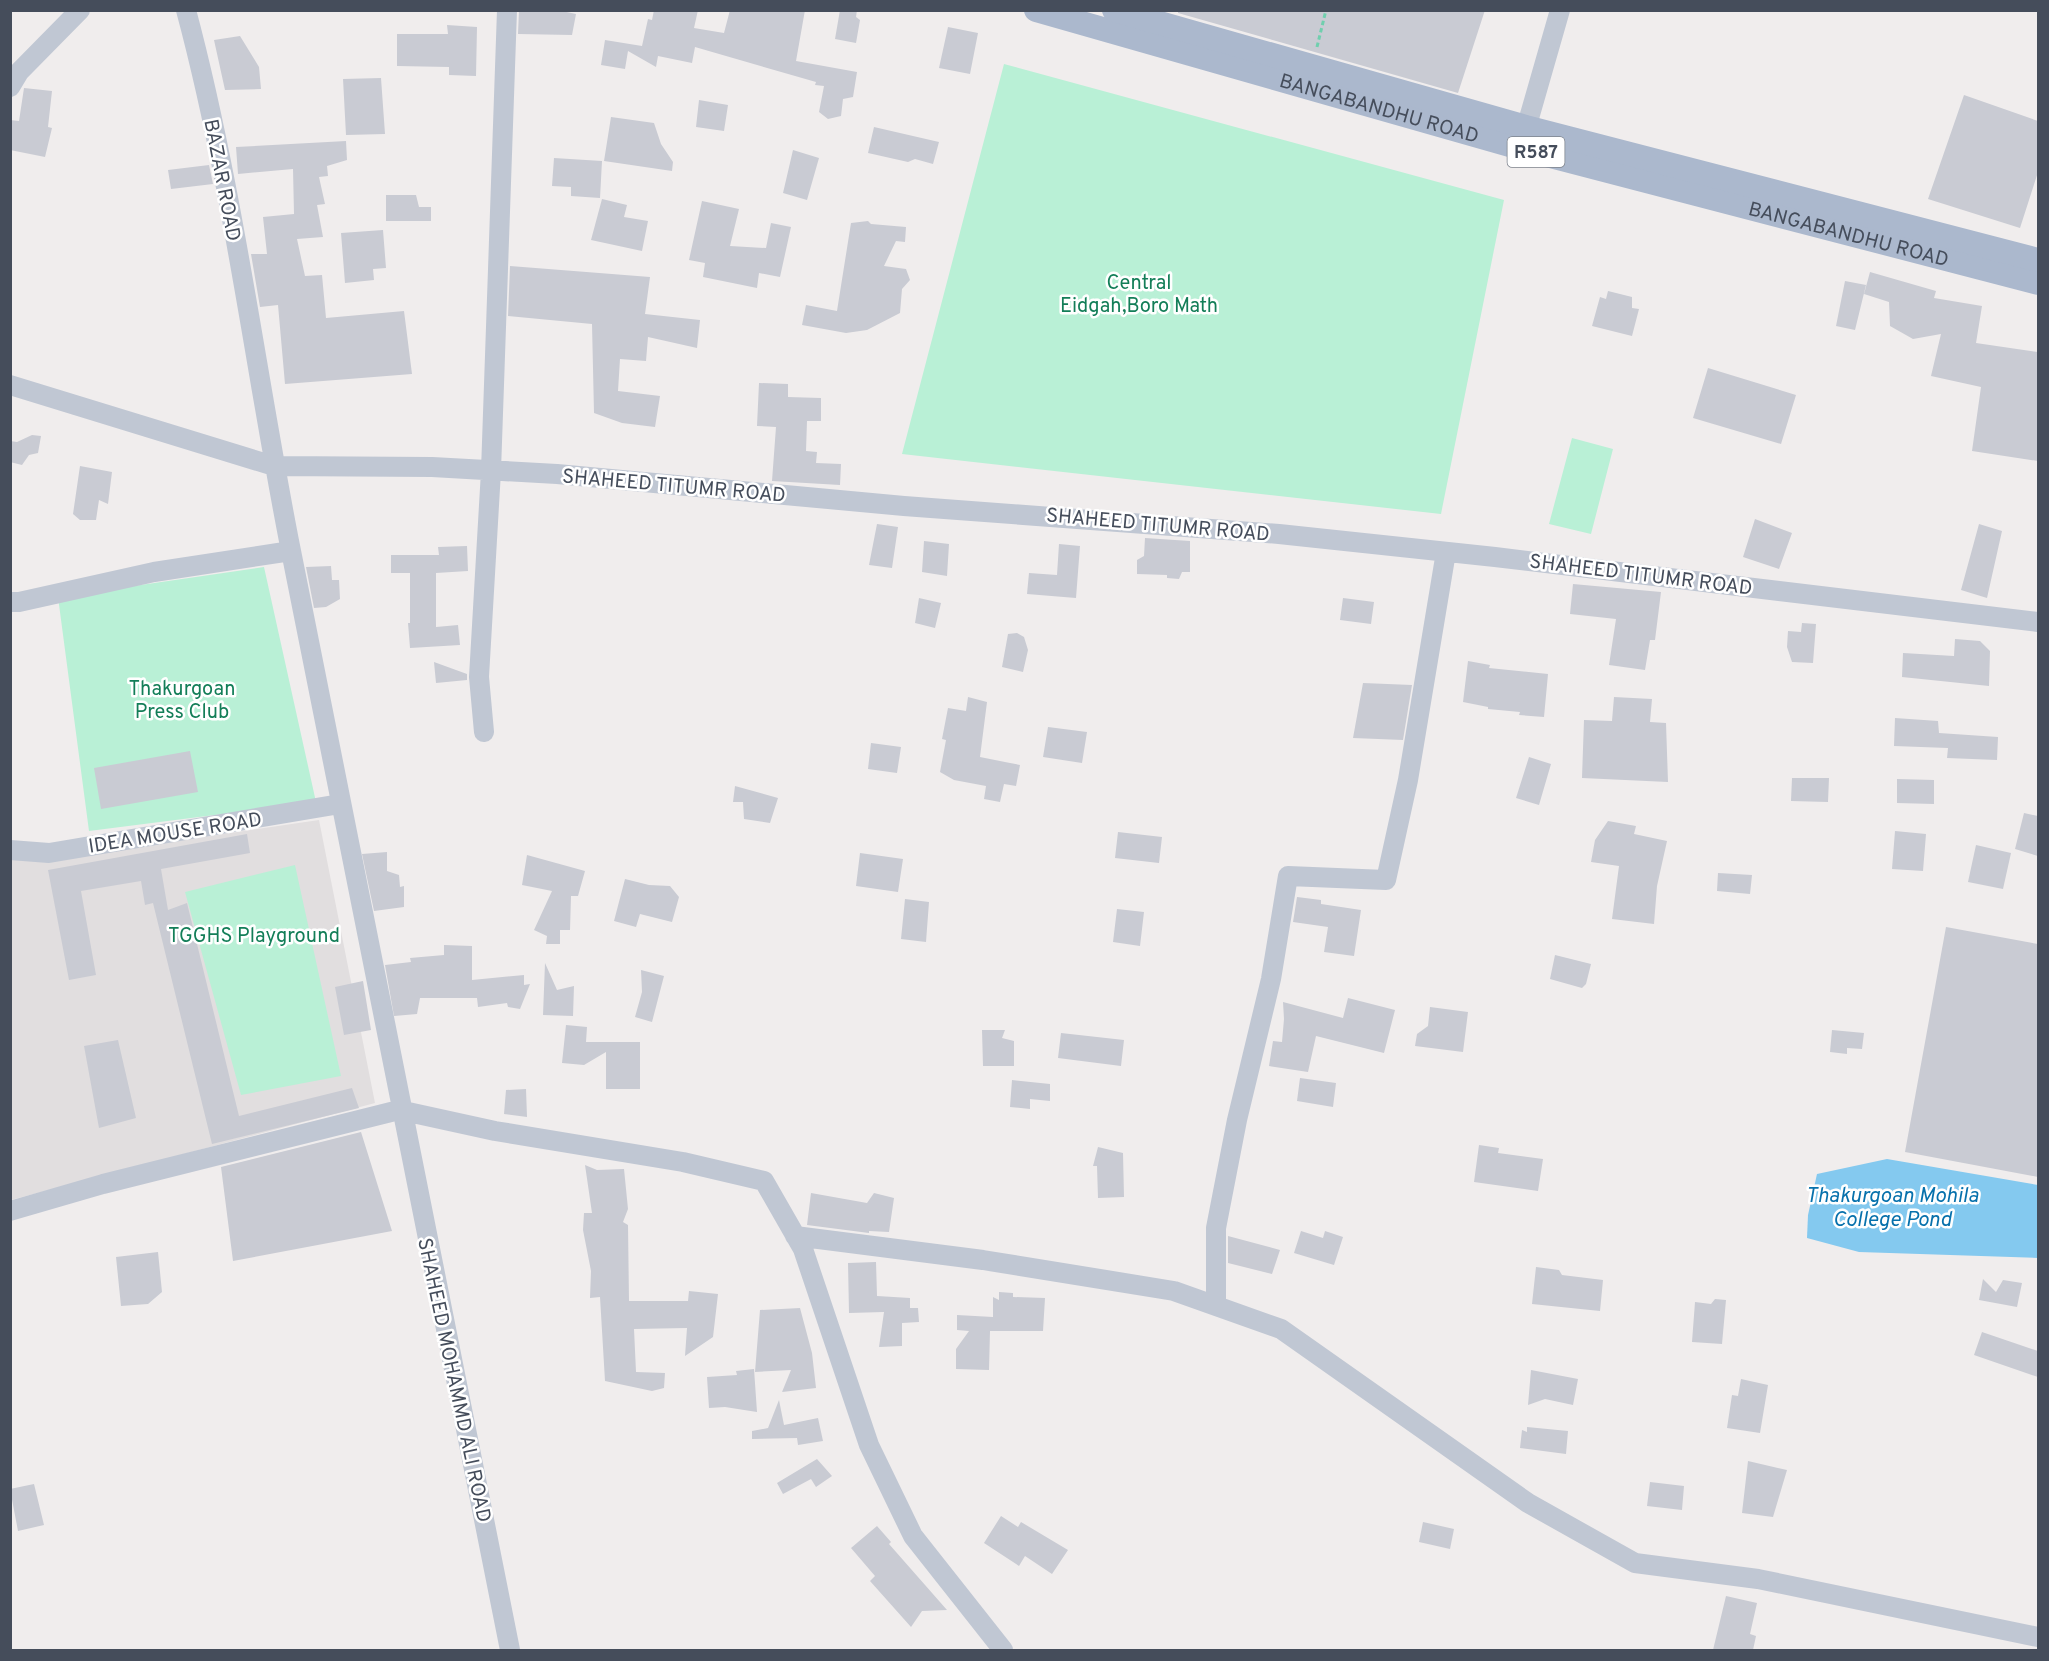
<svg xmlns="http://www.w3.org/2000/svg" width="2049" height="1661" viewBox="0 0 2049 1661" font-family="Overpass,sans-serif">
	<rect width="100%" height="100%" fill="#f0eded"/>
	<path fill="#e1dedf" d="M319 820 375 1103 11 1200V859L45 860Z"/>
	<path fill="#b9f0d6" d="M1004 64 1504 200 1441 514 902 454Z
		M1572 438 1613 449 1591 534 1549 524Z
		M264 567 316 802 89 831 58 597Z
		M295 865 341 1076 241 1095 185 892Z"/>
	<path fill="#84c9ef" d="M1887 1159 2038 1185V1258L1859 1252 1807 1238 1808 1215 1817 1174Z"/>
	<path fill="#c9cbd3" d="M519 10H557L576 14 572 35 518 34Z
		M654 10H698L694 28 724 33 730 10H805L796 61 857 72 853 97 843 99 841 116 828 119 819 112 824 86 815 85 816 82 695 47 692 63 658 56 656 67 628 51 625 69 601 65 605 40 642 46 648 19 652 20Z
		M840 10H857L856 17 860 20 856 43 835 39Z
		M1178 10H1485L1458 93 1178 13Z
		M447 25 477 27 476 76 449 75V67L397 66V34H448Z
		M948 27 978 33 970 74 939 68Z
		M240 36 259 67 261 89 225 90 214 40Z
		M381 78 385 134 346 135 343 79Z
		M24 88 52 91 48 127 52 128 45 157 10 150V120L19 121Z
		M1964 95 2038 121V172L2020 228 1928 199Z
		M699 100 728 105 724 131 696 127Z
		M611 117 654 123 661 144 673 162 672 171 604 161Z
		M874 127 939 142 933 164 915 159 908 162 868 153Z
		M346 141 347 160 327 166 328 176 319 177 325 204 317 205 323 237 297 239 305 276 322 275 326 318 404 311 412 374 285 384 278 305 260 307 251 254H267L263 217 294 214 293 169 238 174 236 147Z
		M793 150 819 158 807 200 783 193Z
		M554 158 602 161 600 198 571 196V187L552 186Z
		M209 165 213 184 171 189 168 170Z
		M386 195H416L419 207H431V221H386Z
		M602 199 627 205 624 217 648 221 642 251 591 240Z
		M702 201 739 209 730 246 766 248 771 223 791 227 780 277 759 273 757 288 703 277 705 263 689 260Z
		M868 221 871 224 906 227 905 242 896 241 884 266 906 269 910 280 902 289 900 313 867 330 846 333 802 325 806 305 837 311 851 223Z
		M383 230 386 268 373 269 374 280 345 283 341 233Z
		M510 266 650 277 645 314 700 320 697 348 648 337 646 361 620 359 618 391 660 396 655 427 622 423 594 413 592 324 508 316Z
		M1870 272 1936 291 1934 298 1982 306 1976 343 2038 352V461L1972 451 1981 387 1931 376 1941 334 1913 339 1890 326 1889 302 1864 294Z
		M1845 281 1866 285 1855 330 1836 326Z
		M1608 291 1632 297V308L1639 309 1632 336 1592 326 1600 297 1606 299Z
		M1708 368 1796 395 1781 444 1693 418Z
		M759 383 788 384V397L821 398V421H807L806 451 817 452 816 463 841 464 840 485 772 481 776 427 757 426Z
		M32 435 41 436 38 453 29 455 22 465 10 462V441L17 442Z
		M80 466 112 472 108 504 99 500 96 520H80L73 514Z
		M1755 519 1792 533 1779 569 1743 557Z
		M877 524 898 527 892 568 869 565Z
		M1979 524 2002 531 1987 598 1961 590Z
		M1145 538 1190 541V572H1182L1179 579 1167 578V575L1137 574V560L1144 556Z
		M924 541 949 544 947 576 922 572Z
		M1059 544 1080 546 1076 598 1027 594 1029 573 1057 575Z
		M467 546 468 571 436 573V627L458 625 460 645 410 648 408 623H410V573H391V555H439L438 547Z
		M331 566 332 580H339L340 599 326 607 314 608 306 567Z
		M1573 584 1661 592 1655 640H1650L1645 670 1609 665 1616 619 1570 614Z
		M919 598 941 603 935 628 915 623Z
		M1343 598 1374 602 1371 624 1340 620Z
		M1802 623 1816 624 1813 663 1792 662 1787 647 1788 631 1801 632Z
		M1017 633 1024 637 1028 650 1023 672 1002 667 1008 634Z
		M1955 639 1980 641 1990 651 1989 686 1902 677 1903 653 1954 656Z
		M1468 661 1490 665 1489 668 1548 674 1544 717 1519 715 1520 712 1488 709V707L1463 702Z
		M434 662 467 674V680L436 683Z
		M1363 683 1412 685 1403 740 1353 738Z
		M968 697 987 702 980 757 1020 765 1016 786 1004 784 1000 802 984 799 986 786 954 780 940 772 946 740 942 739 948 708 966 711Z
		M1614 697 1652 699 1650 722 1666 723 1668 782 1582 778 1584 720 1612 721Z
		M1895 718 1938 721 1939 733 1998 737 1997 760 1947 758 1948 748 1894 746Z
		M1048 727 1087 732 1082 763 1043 757Z
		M871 743 901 747 897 773 868 769Z
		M190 751 198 792 101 809 94 768Z
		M1529 757 1551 764 1539 805 1516 798Z
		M1792 778H1829L1828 802 1791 801Z
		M1897 779 1934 780V804L1897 803Z
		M735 786 778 798 770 823 744 819 743 802H733Z
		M2024 813 2038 816V856L2015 849Z
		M1608 821 1636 826 1634 834 1667 841 1657 886 1654 924 1612 919 1619 866 1591 862 1595 840Z
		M1895 831 1926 834 1923 871 1892 869Z
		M1118 832 1162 837 1159 863 1115 858Z
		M247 834 250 853 161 869 168 910 187 903 239 1116 352 1088 359 1108 212 1144 153 903 145 905 141 881 81 891 96 975 69 980 48 870Z
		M1976 845 2011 853 2003 889 1968 882Z
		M387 852V871L399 875 400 887 404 886V907L374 911 362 854Z
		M860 853 903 859 898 892 856 886Z
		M527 855 585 871 578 896H571L570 930H560V944H546L547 936 534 930 552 891 522 885Z
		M1718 873 1752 875 1750 894 1717 891Z
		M625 879 649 885 670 886 679 897 672 922 640 914 636 927 614 921Z
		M1297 897 1321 900V904L1361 910 1354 956 1324 952 1328 927 1293 922Z
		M905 899 929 902 926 942 901 939Z
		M1117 909 1144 912 1140 946 1113 942Z
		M1946 927 2038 944V1177L1905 1152Z
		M444 945 472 946V980L524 975V985L530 984 520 1009 508 1007 507 1003 478 1007 477 998H420L417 1014 394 1016 385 965 411 962 410 958 444 955Z
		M1555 955 1591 964 1586 984 1582 988 1550 979Z
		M545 963 557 990 574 986 573 1016 543 1015Z
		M641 970 664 976 652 1022 635 1017 642 992Z
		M363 981 371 1030 344 1035 335 987Z
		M1348 998 1395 1010 1384 1053 1316 1036 1308 1072 1269 1066 1273 1041 1282 1042 1284 1019 1283 1002 1343 1018Z
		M1430 1007 1468 1012 1463 1052 1415 1046 1417 1034 1428 1026Z
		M566 1025 587 1027 586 1042H640V1089H606V1052L584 1065 562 1063Z
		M982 1030H1005L1002 1038 1014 1041V1066H983Z
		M1832 1030 1864 1033 1862 1049 1847 1048V1054L1830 1052Z
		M1061 1033 1124 1040 1121 1066 1058 1058Z
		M118 1040 136 1118 99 1128 84 1046Z
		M1300 1078 1336 1083 1333 1107 1297 1101Z
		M1012 1080 1050 1084V1101L1030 1099V1109L1010 1107Z
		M526 1089 527 1117 504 1114 506 1090Z
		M361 1132 392 1231 233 1261 221 1167Z
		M1479 1145 1499 1148 1498 1153 1543 1159 1538 1191 1474 1182Z
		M1098 1147 1123 1153 1124 1197 1098 1198 1097 1166H1093Z
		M585 1165 597 1170 624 1169 628 1209 623 1222 628 1225 629 1301H688L689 1291 718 1294 713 1337 685 1356 687 1328 634 1329 636 1372 665 1373 664 1388 652 1391 605 1381 600 1297 590 1298 591 1271 583 1230 584 1213H592Z
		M811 1193 867 1203 874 1193 894 1198 889 1232 869 1231V1233L807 1225Z
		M1301 1231 1323 1238 1325 1231 1343 1237 1334 1265 1294 1253Z
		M1228 1236 1280 1250 1272 1274 1228 1263Z
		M158 1252 162 1292 148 1304 121 1306 116 1257Z
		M876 1262 877 1296 910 1298V1308H918L919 1322 902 1323V1346L879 1347 884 1312 849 1313 848 1263Z
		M1536 1267 1559 1270 1562 1275 1603 1280 1600 1311 1532 1304Z
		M1983 1279 1996 1292 2003 1280 2022 1283 2017 1307 1979 1300Z
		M999 1292 1013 1293V1297L1045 1298 1043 1331H990L989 1370 956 1369V1349L969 1331 957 1330V1315L993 1317V1297L999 1300Z
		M1715 1299 1726 1300 1722 1344 1692 1342 1695 1302 1711 1304Z
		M800 1308 812 1353 816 1388 782 1392 791 1370 755 1372 760 1310Z
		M1982 1332 2038 1351V1377L1974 1355Z
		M754 1369 757 1412 725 1407 709 1408 707 1377 737 1375 736 1371Z
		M1531 1370 1578 1379 1573 1405 1545 1399 1528 1405Z
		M1741 1379 1768 1385 1760 1433 1727 1428 1732 1395 1738 1396Z
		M779 1400 784 1425 818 1418 823 1441 798 1445 797 1438 752 1439V1431L768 1428Z
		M1527 1427 1568 1431 1566 1454 1520 1448 1522 1430 1527 1432Z
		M817 1459 832 1476 816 1487 811 1479 783 1494 777 1483Z
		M1748 1461 1787 1470 1773 1517 1742 1513Z
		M1650 1482 1684 1486 1682 1510 1647 1506Z
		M34 1484 44 1525 18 1531 10 1489Z
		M1001 1516 1018 1527 1021 1522 1068 1550 1052 1574 1025 1556 1019 1566 984 1543Z
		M1423 1522 1454 1529 1450 1549 1419 1542Z
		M877 1526 891 1542 889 1544 947 1610 922 1611 911 1627 870 1581 875 1576 851 1548Z
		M1726 1596 1757 1603 1750 1634 1756 1636 1753 1650H1713Z"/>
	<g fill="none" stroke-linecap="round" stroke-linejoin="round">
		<path stroke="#70cfae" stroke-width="3" stroke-dasharray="4.5 3" stroke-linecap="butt" d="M1317 47 1326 10"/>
		<path stroke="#c0c7d3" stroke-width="20" d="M186 10C233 186 255 368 290 546 362 915 434 1283 510 1650
			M10 87 19 72 80 10
			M1523 139 1560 10
			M10 385 274 466 432 467 557 474 904 506 1279 534 1495 557 2038 622
			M10 602H19L154 572 291 551
			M484 732 479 677 491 471 507 10
			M10 850 49 853 340 804
			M10 1211 103 1184 399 1110 495 1131 683 1162 764 1181 803 1249 869 1445 913 1536 1003 1650
			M795 1236 983 1260 1174 1291 1281 1329 1528 1503 1635 1563 1758 1579 2038 1637
			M1216 1306V1228L1237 1120 1271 979 1288 876 1386 880 1408 780 1446 552"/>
		<g stroke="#abb8cd" stroke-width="24">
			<path id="s1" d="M1036 10 1520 148 2038 283"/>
			<path d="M1114 10 1526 127 2038 260"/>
		</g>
	</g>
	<g text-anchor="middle" stroke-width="5" stroke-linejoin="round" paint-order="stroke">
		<rect fill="#fff" stroke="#7d828c" stroke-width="1.5" x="1507.5" y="137" width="57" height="30" rx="4.5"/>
		<g font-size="18" font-weight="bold" fill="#454d5b">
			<text x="1536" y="158">R587</text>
		</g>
		<g font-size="20" fill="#454d5b" stroke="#fff">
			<text dy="7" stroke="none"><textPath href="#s1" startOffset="357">BANGABANDHU ROAD</textPath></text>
			<text transform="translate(223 180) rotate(79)" y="7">BAZAR ROAD</text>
			<text dy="7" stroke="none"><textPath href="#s1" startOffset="843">BANGABANDHU ROAD</textPath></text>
			<text transform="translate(674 485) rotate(5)" y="7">SHAHEED TITUMR ROAD</text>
			<text transform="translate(1158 524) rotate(5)" y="7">SHAHEED TITUMR ROAD</text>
			<text transform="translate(1641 574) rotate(7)" y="7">SHAHEED TITUMR ROAD</text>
			<text transform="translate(175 832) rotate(-9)" y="7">IDEA MOUSE ROAD</text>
			<text transform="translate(455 1380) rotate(78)" y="7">SHAHEED MOHAMMD ALI ROAD</text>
		</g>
		<g font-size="20" fill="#137e58" stroke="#fff">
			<text x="1139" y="289">Central<tspan x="1139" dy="23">Eidgah,Boro Math</tspan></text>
			<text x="182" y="695">Thakurgoan<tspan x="182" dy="23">Press Club</tspan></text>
			<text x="254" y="942">TGGHS Playground</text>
		</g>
		<g font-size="21" font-style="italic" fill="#0771ac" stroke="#fff">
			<text x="1892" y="1202">Thakurgoan Mohila<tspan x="1892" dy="24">College Pond</tspan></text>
		</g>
	</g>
	<rect width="2049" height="1661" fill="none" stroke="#454d5b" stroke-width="24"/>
</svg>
